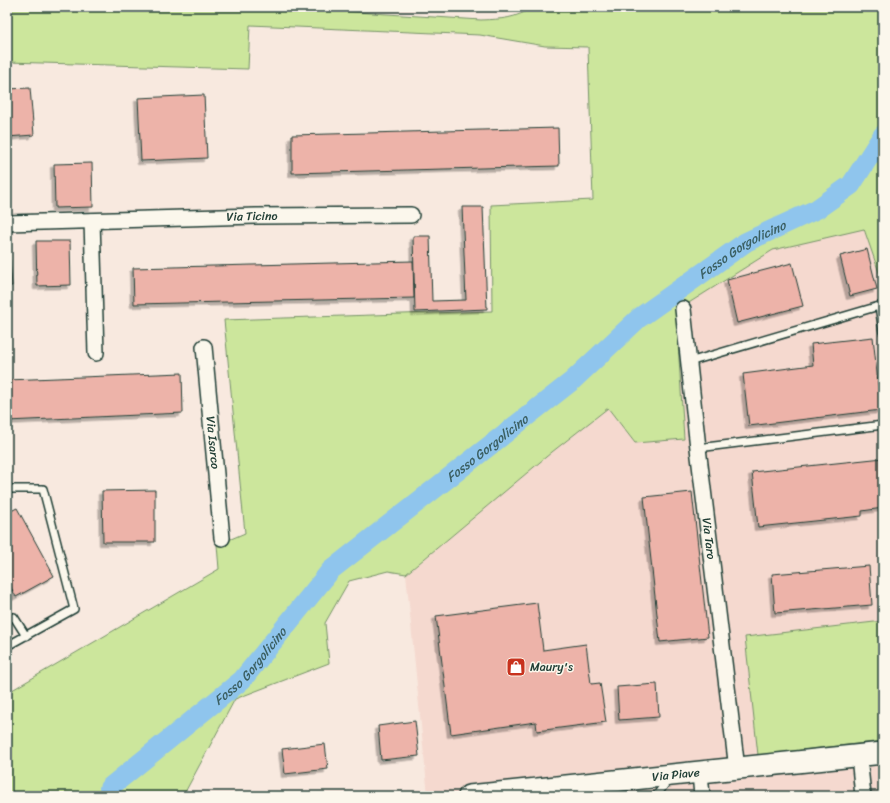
<svg xmlns="http://www.w3.org/2000/svg" width="890" height="803" viewBox="0 0 890 803" font-family="Sriracha,sans-serif">
	<defs>
		<filter id="shadow"><feDropShadow dx="-3.5" dy="3.5" stdDeviation="0" flood-color="#0004"/></filter>
	</defs>
	<rect width="100%" height="100%" fill="#f8e9df"/>
	<filter id="ink" filterUnits="userSpaceOnUse"><feTurbulence type="fractalNoise" baseFrequency=".025" numOctaves="2"/><feDisplacementMap in="SourceGraphic" scale="8" xChannelSelector="R" yChannelSelector="G"/><feConvolveMatrix kernelMatrix="1 2 1 2 8 2 1 2 1" color-interpolation-filters="sRGB"/></filter>
	<g filter="url(#ink)">
		<path fill="#f5d9cf" d="M864 229 883 284V796H428L406 574 552 452 608 408 635 443 684 439 676 311 773 250Z"/>
		<path fill="#cce69c" stroke="#769268" d="M7 7H277L481 20C502 19 515 19 533 7H883V284L864 229 773 250 676 311 684 439 635 443 608 408 552 452 406 574 388 571 349 581 325 623 329 663 235 699 183 796H7V693L219 569 217 545 245 533 224 320 492 311 491 205 593 200 588 47 545 46 480 35 250 25 248 69 7 62Z
			M883 621V741L758 755 745 637Z"/>
		<g fill="none" stroke-linecap="round" stroke-linejoin="round">
			<path stroke="#8fc5ed" stroke-width="20" id="s1" d="M109 788 242 680 331 570 572 381 639 318 746 242 817 209 851 185 883 135"/>
		</g>
		<path fill="#edb3a9" stroke="#1f3d34" filter="url(#shadow)" d="M30 88 34 135 7 137V89Z
			M204 95 207 158 141 161 138 98Z
			M558 128 559 166 292 173V135Z
			M92 163 93 207 55 208 54 164Z
			M462 207H483L487 309 415 312 413 236H430L432 301 466 300Z
			M36 241H70L71 285 37 286Z
			M867 249 877 289 850 296 840 256Z
			M7 260H10L12 286H7Z
			M413 261 414 298 134 304 133 268Z
			M792 263 803 306 737 323 727 280Z
			M873 337 881 410 749 426 743 374 813 365 811 344Z
			M182 373 183 413 7 421V380Z
			M883 458V508L862 511V516L758 527 752 472Z
			M155 490V542H103L102 491Z
			M692 492 708 637 660 642 644 497Z
			M17 508 54 576 16 597 7 580V513Z
			M869 566 872 605 775 613 772 574Z
			M537 603 543 650 586 644 591 684 600 683 606 722 537 731 536 722 451 734 436 616Z
			M657 684 659 717 619 720 617 687Z
			M415 721 419 756 381 760 378 726Z
			M325 744 328 769 285 774 282 749Z"/>
		<g fill="none" stroke-linecap="round" stroke-linejoin="round">
			<defs>
				<path id="lane" d="M449 7H460
					M689 362 879 306 883 332
					M698 448 883 425
					M7 489H43L74 609 7 646
					M7 618 14 617 26 636
					M656 796 669 779"/>
				<g id="street">
					<path d="M92 221 96 353"/>
					<path id="s2" d="M7 223 256 216 411 215"/>
					<path id="s3" d="M683 309 698 448 737 769"/>
					<path id="s4" d="M204 347 222 538"/>
					<path d="M859 756 863 796"/>
					<path d="M700 773 702 796"/>
				</g>
				<g id="secondary">
					<path id="s5" d="M469 796 883 753"/>
				</g>
			</defs>
			<use href="#lane" stroke="#1f3d34" stroke-width="10"/>
			<use href="#street" stroke="#1f3d34" stroke-width="18"/>
			<use href="#secondary" stroke="#1f3d34" stroke-width="24"/>
			<use href="#lane" stroke="#fbf7ec" stroke-width="7"/>
			<use href="#street" stroke="#fbf7ec" stroke-width="15"/>
			<use href="#secondary" stroke="#fbf7ec" stroke-width="21"/>
		</g>
	</g>
	<defs>
		<symbol id="shop-square" viewBox="-11 -11 22 22"><rect x="-9" y="-9" width="18" height="18" rx="4" fill="#c8321e" stroke="#fbf7ec"/><path d="M-5-2.5h2.3a2.7 3.5 0 0 1 5.4 0H5L5.5 6h-11ZM-1.5-2.5h3a1.5 2.3 0 0 0-3 0Z" fill="#fff"/></symbol>
	</defs>
	<g fill-rule="evenodd">
		<use href="#shop-square" x="505" y="656" width="22" height="22"/>
	</g>
	<g text-anchor="middle" stroke-width="3" stroke-linejoin="round" paint-order="stroke">
		<g font-size="12" fill="#1f3d34" stroke="#fbf7ec">
			<text dy="4" stroke="none"><textPath href="#s2" startOffset="245">Via Ticino</textPath></text>
			<text dy="4" stroke="none"><textPath href="#s4" startOffset="96">Via Isarco</textPath></text>
			<text dy="4" stroke="none"><textPath href="#s3" startOffset="231">Via Taro</textPath></text>
			<text dy="4" stroke="none"><textPath href="#s5" startOffset="208">Via Piave</textPath></text>
		</g>
		<g font-size="12" fill="#1f3d34" stroke="#fbf7ec" text-anchor="start">
			<text x="530" y="671">Maury's</text>
		</g>
		<g font-size="13" font-style="italic" fill="#3b5f62" stroke="#fbf7ec">
			<text dy="5" stroke="none"><textPath href="#s1" startOffset="835">Fosso Gorgolicino</textPath></text>
			<text dy="5" stroke="none"><textPath href="#s1" startOffset="511">Fosso Gorgolicino</textPath></text>
			<text dy="5" stroke="none"><textPath href="#s1" startOffset="187">Fosso Gorgolicino</textPath></text>
		</g>
	</g>
	<rect width="890" height="803" fill="none" stroke="#fbf7ec" stroke-width="24"/>
	<rect x="12" y="12" width="866" height="779" fill="none" stroke="#1f3d34" stroke-width="1.5" filter="url(#ink)"/>
</svg>
